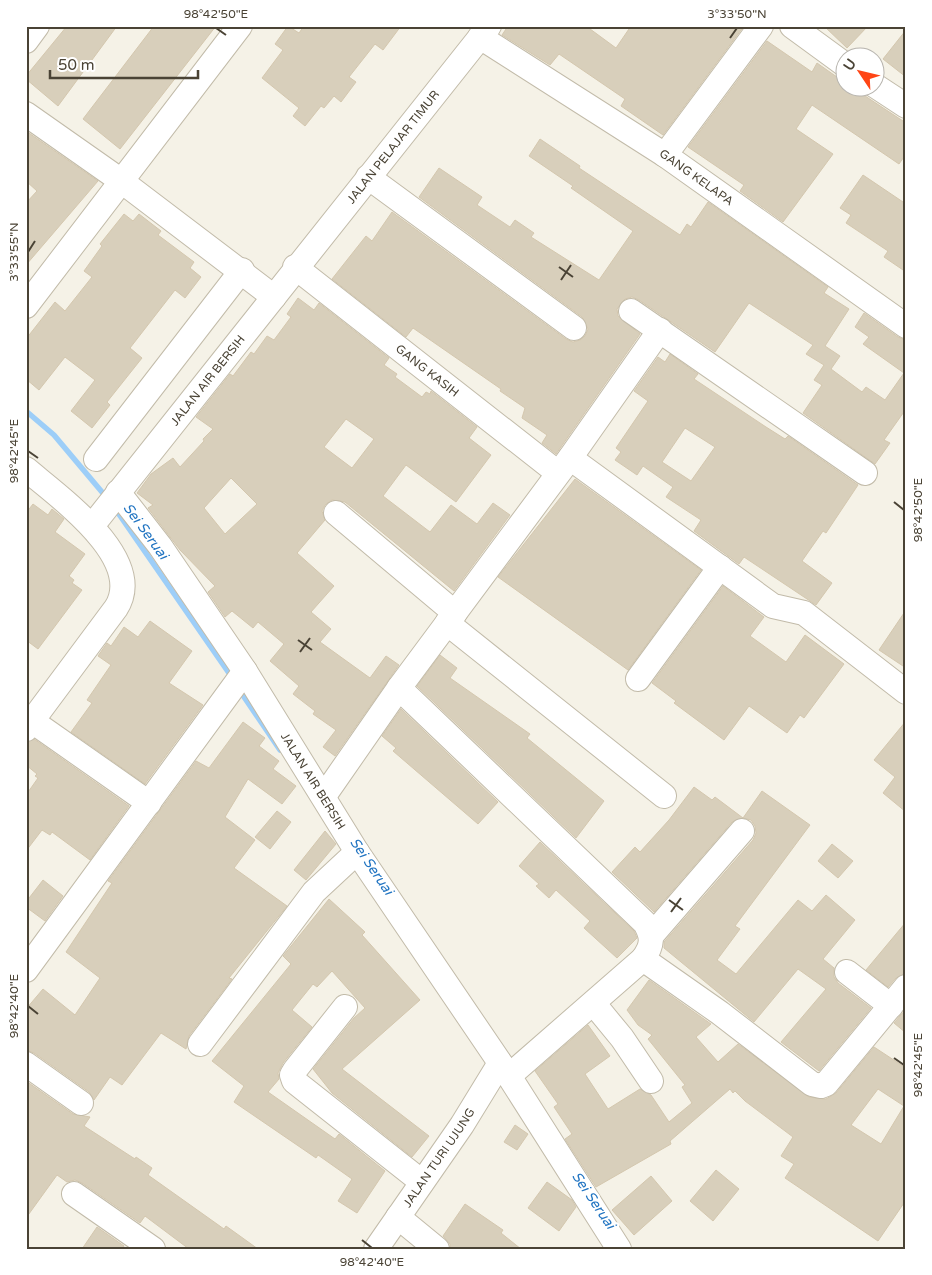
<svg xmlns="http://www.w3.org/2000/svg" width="932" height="1275" viewBox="0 0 932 1275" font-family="'Varela Round',sans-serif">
	<rect width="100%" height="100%" fill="#f5f2e7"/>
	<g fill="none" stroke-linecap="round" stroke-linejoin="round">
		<path stroke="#9dcef8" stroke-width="5.5" d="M26 411 54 435 107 498
			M114 507 231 676
			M240 691 280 750"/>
	</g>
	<path fill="#d8cfbb" stroke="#d4c7ae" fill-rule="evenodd" d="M67 26H117L58 106 26 79V76Z
		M154 26H216L120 149 83 119Z
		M288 26 299 33 304 26H401L383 50 375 44 349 77 356 82 341 102 334 96 324 108 321 106 305 126 293 116 299 108 262 78 283 50 275 44Z
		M508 26H586L616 48 631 26H744L663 135 621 106 625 99 559 54 550 65 502 35Z
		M824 26H868L847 48Z
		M906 30V77L883 59Z
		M767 41 812 72 817 63 844 82V88H853L906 123V154L899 164 812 105 796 129 833 154 783 222 740 191 744 185 688 147Z
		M26 131 98 181 26 265V203L37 191 26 181Z
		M540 139 580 166 579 168 680 235 687 224 691 227 708 202 828 287 824 293 849 309 825 346 840 356 831 369 862 392 866 387 885 400 904 373 863 344 869 337 855 327 864 313 898 337 906 340V409L884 440 890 443 875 464 803 413 822 385 814 380 824 365 806 354 813 345 749 303 715 352 639 300 632 297 625 299 617 309 618 316 640 334 556 454 542 443 547 435 522 418 525 408 500 391 501 389 413 328 406 337 332 279 366 236 372 241 392 212 566 339 573 342 580 340 585 336 588 329 582 317 419 197 439 168 482 197 477 205 510 227 515 220 534 233 531 237 599 280 633 231 571 188 573 186 529 156Z
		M863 175 906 204V272L884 257 888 251 846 223 851 215 840 208Z
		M124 214 133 221 139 214 161 231 158 235 194 262 190 268 201 277 185 298 175 290 130 348 142 358 107 402 110 405 92 428 71 411 95 380 65 357 39 390 26 379V339L55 302 65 311 92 277 84 271 102 246 100 244Z
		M298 298 314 310 319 303 389 358 384 365 397 374 395 377 422 397 426 392 430 394 431 391 477 427 469 438 491 455 456 502 406 465 383 496 430 532 451 505 477 524 493 503 510 515 454 591 345 502 332 500 325 505 322 511 325 520 297 553 334 586 311 612 331 629 320 642 370 678 386 656 399 665 335 756 323 747 336 730 313 714 315 711 293 694 299 686 270 661 284 644 258 622 253 628 232 611 225 617 208 592 215 586 180 550 148 508 153 505 137 493 151 474 173 458 180 467 204 441 203 439 213 429 196 417 230 374 233 376 251 352 254 354 267 336 274 340 291 317 287 314ZM346 419 374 439 352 468 324 447ZM231 478 257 504 225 534 204 508Z
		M670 354 698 374 694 379 766 427 785 439 788 436 858 485 826 533 823 531 802 561 832 583 816 605 744 557 739 564 694 531 701 520 666 497 673 487 643 466 637 475 615 460 621 452 616 448 648 401 634 391 658 357 665 362ZM685 428 715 447 691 481 662 462Z
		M575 479 701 570 628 670 498 577Z
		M33 504 48 515 52 509 64 519 55 532 85 554 69 576 74 580 72 583 82 590 38 649 26 640V513Z
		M723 586 764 617 750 636 786 662 805 635 844 664 804 718 800 715 787 733 749 706 724 740 674 703 676 701 652 683Z
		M906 610V668L879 650Z
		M150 621 192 651 169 683 203 705 145 784 71 732 92 703 87 700 111 665 98 656 107 643 111 646 124 627 138 637Z
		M440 655 457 668 450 678 530 734 527 738 604 801 576 838 417 686Z
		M401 709 498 802 478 824 393 751 396 748 382 736Z
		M906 721V812L883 793 895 777 874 760Z
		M243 722 265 738 259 746 279 761 273 769 296 786 282 804 248 779 225 817 255 840 234 868 287 906 229 978 232 979 189 1036 186 1049 161 1033 122 1085 110 1077 94 1100 89 1092 34 1053 26 1050V1009L43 989 75 1015 100 978 66 952 112 883 108 881 196 761 209 768Z
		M34 739 129 806 90 860 52 832 50 835 42 830 26 851V795L38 778 35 776 37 774 26 765V742Z
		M694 787 712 800 715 797 743 818 732 822 654 912 612 872 635 847 640 852 669 820Z
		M762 791 810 825 735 926 740 929 717 960 736 974 798 900 812 911 826 895 855 920 823 959 834 968V977L838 983 871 1008 819 1071 781 1042 826 989 798 969 754 1022 664 948V942L753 840 756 833 755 826 751 820 743 818Z
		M277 811 291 822 270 849 255 837Z
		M325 831 336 844 306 880 294 870Z
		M540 842 634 931 637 938 617 958 584 928 590 921 556 890 549 898 536 886 539 884 519 866Z
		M832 844 853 861 838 878 818 861Z
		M43 880 63 896 45 921 26 907V902Z
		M329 899 365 932 362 935 420 1000 342 1069 429 1136 412 1157 332 1093 313 1069 354 1018 365 1008 332 971 317 987 313 984 292 1010 312 1027 283 1063 278 1073 279 1079 268 1092 335 1139 339 1134 385 1171 357 1213 338 1201 352 1179 318 1155 316 1158 234 1102 244 1086 212 1061 291 964 283 956Z
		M906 922V974L896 978 888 987 866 970Z
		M649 980 711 1024 696 1037 718 1062 738 1044 809 1097 826 1099 836 1093 874 1047 906 1068V1200L878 1241 785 1178 794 1164 781 1156 793 1137 745 1101 735 1091 733 1093 730 1089 670 1141 671 1144 596 1187 565 1139 572 1134 554 1107 558 1104 535 1071 588 1025 610 1056 585 1074 608 1109 640 1089 651 1095 669 1122 692 1103 682 1087 685 1085 648 1039 652 1035 638 1025 627 1010ZM878 1089 904 1106 881 1144 851 1125Z
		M906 1009V1033L894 1023Z
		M26 1081 73 1114 90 1117 84 1126 135 1159 136 1157 152 1168 148 1175 224 1229 226 1226 258 1249H189L145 1216 140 1223 82 1183 75 1180 67 1182 57 1175 26 1218Z
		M515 1125 528 1134 517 1150 504 1142Z
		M716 1170 739 1189 713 1221 690 1201Z
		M651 1176 672 1201 634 1235 612 1210Z
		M547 1182 572 1200 576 1207 559 1231 528 1208Z
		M465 1204 503 1230 501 1233 521 1249H450V1244L443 1236Z
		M97 1227 124 1246 122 1249H82Z"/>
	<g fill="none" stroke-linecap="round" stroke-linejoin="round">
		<defs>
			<g id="minor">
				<path d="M792 26 844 64"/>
				<path id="s1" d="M480 37 665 155 906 326"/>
				<path d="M26 41 37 26"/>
				<path d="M874 85 906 106"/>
				<path d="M26 114 120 180 274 297"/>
				<path d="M665 155 761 26"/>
				<path d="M368 177 574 328"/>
				<path id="s2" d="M295 267 558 473"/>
				<path d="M26 306 240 26"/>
				<path d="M631 311 865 473"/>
				<path d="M570 458 773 606 804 613 906 692"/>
				<path d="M96 459 242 270"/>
				<path d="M26 469C59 497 147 559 116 608L26 729"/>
				<path id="s3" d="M118 492 160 546 245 671 357 852 509 1076 619 1249"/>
				<path d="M336 513 455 613"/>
				<path id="s4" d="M92 526 489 26"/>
				<path d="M447 623 664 796"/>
				<path d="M638 679 720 567"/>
				<path d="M399 688 645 923C653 937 653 945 643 959L509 1076"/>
				<path d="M32 721 149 803"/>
				<path d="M324 796 399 688 570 458 660 330"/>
				<path d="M652 935 742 831"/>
				<path d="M643 959 720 1013 812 1084 821 1086 826 1084 906 987"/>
				<path d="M26 970 245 671"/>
				<path d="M847 972 891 1006"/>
				<path d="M594 1004 622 1038 651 1081"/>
				<path d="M345 1007 295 1070 292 1075 294 1081 422 1182"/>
				<path d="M200 1044 314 892 357 852"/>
				<path d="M26 1064 81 1103"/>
				<path d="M74 1194 153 1249"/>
				<path d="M398 1217 437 1249"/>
				<path id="s5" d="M376 1249 462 1125 500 1063"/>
			</g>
		</defs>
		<use href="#minor" stroke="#c2bba9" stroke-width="26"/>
		<use href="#minor" stroke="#fff" stroke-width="24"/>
	</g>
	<path fill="none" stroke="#4a4335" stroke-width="2" d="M216 28 226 35M730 38 737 28M28 252 35 241M559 267 573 277M561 280 571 265M28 451 38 458M894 502 904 510M298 640 312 650M300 652 310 638M669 900 683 910M671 912 681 898M28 1006 38 1014M894 1058 904 1065M362 1240 372 1248"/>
	<g text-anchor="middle" stroke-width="4.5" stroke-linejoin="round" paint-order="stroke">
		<g font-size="12" fill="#4a4335" stroke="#fff">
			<text dy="4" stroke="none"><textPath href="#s4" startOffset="484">JALAN PELAJAR TIMUR</textPath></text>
			<text dy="4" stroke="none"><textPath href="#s1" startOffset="258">GANG KELAPA</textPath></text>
			<text dy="4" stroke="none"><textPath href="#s2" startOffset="168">GANG KASIH</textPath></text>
			<text dy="4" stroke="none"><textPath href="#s4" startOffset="186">JALAN AIR BERSIH</textPath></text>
			<text dy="4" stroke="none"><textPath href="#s3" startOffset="349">JALAN AIR BERSIH</textPath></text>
			<text dy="4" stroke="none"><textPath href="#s5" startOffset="111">JALAN TURI UJUNG</textPath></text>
		</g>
		<g font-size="14" font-style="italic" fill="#2275c2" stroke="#fff">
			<text transform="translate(146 531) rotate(54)" y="5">Sei Seruai</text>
			<text transform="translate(372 866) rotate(56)" y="5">Sei Seruai</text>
			<text transform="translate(594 1200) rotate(56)" y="5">Sei Seruai</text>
		</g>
	</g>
	<rect width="932" height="1275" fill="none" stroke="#ffffff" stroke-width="55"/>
	<g transform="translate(860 72) rotate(305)"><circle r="24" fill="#ffffff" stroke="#b7b4ae"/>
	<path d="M0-4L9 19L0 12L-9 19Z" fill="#ff4515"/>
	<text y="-8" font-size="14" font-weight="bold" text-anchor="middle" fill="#4a4335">U</text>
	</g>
	<path d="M50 70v8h148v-8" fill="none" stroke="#4a4335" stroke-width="2.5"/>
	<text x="58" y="70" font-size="15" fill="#4a4335" stroke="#ffffff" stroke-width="4" paint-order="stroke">50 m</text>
	<rect x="28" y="28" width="876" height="1220" fill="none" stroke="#4a4335" stroke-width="2"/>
	<g font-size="12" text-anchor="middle" fill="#4a4335">
		<text x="216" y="18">98°42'50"E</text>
		<text x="737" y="18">3°33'50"N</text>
		<text transform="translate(14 252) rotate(-90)" y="4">3°33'55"N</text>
		<text transform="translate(14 451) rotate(-90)" y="4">98°42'45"E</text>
		<text transform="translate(918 510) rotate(-90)" y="4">98°42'50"E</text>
		<text transform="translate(14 1006) rotate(-90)" y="4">98°42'40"E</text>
		<text transform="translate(918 1065) rotate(-90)" y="4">98°42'45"E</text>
		<text x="372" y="1266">98°42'40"E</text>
	</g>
</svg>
